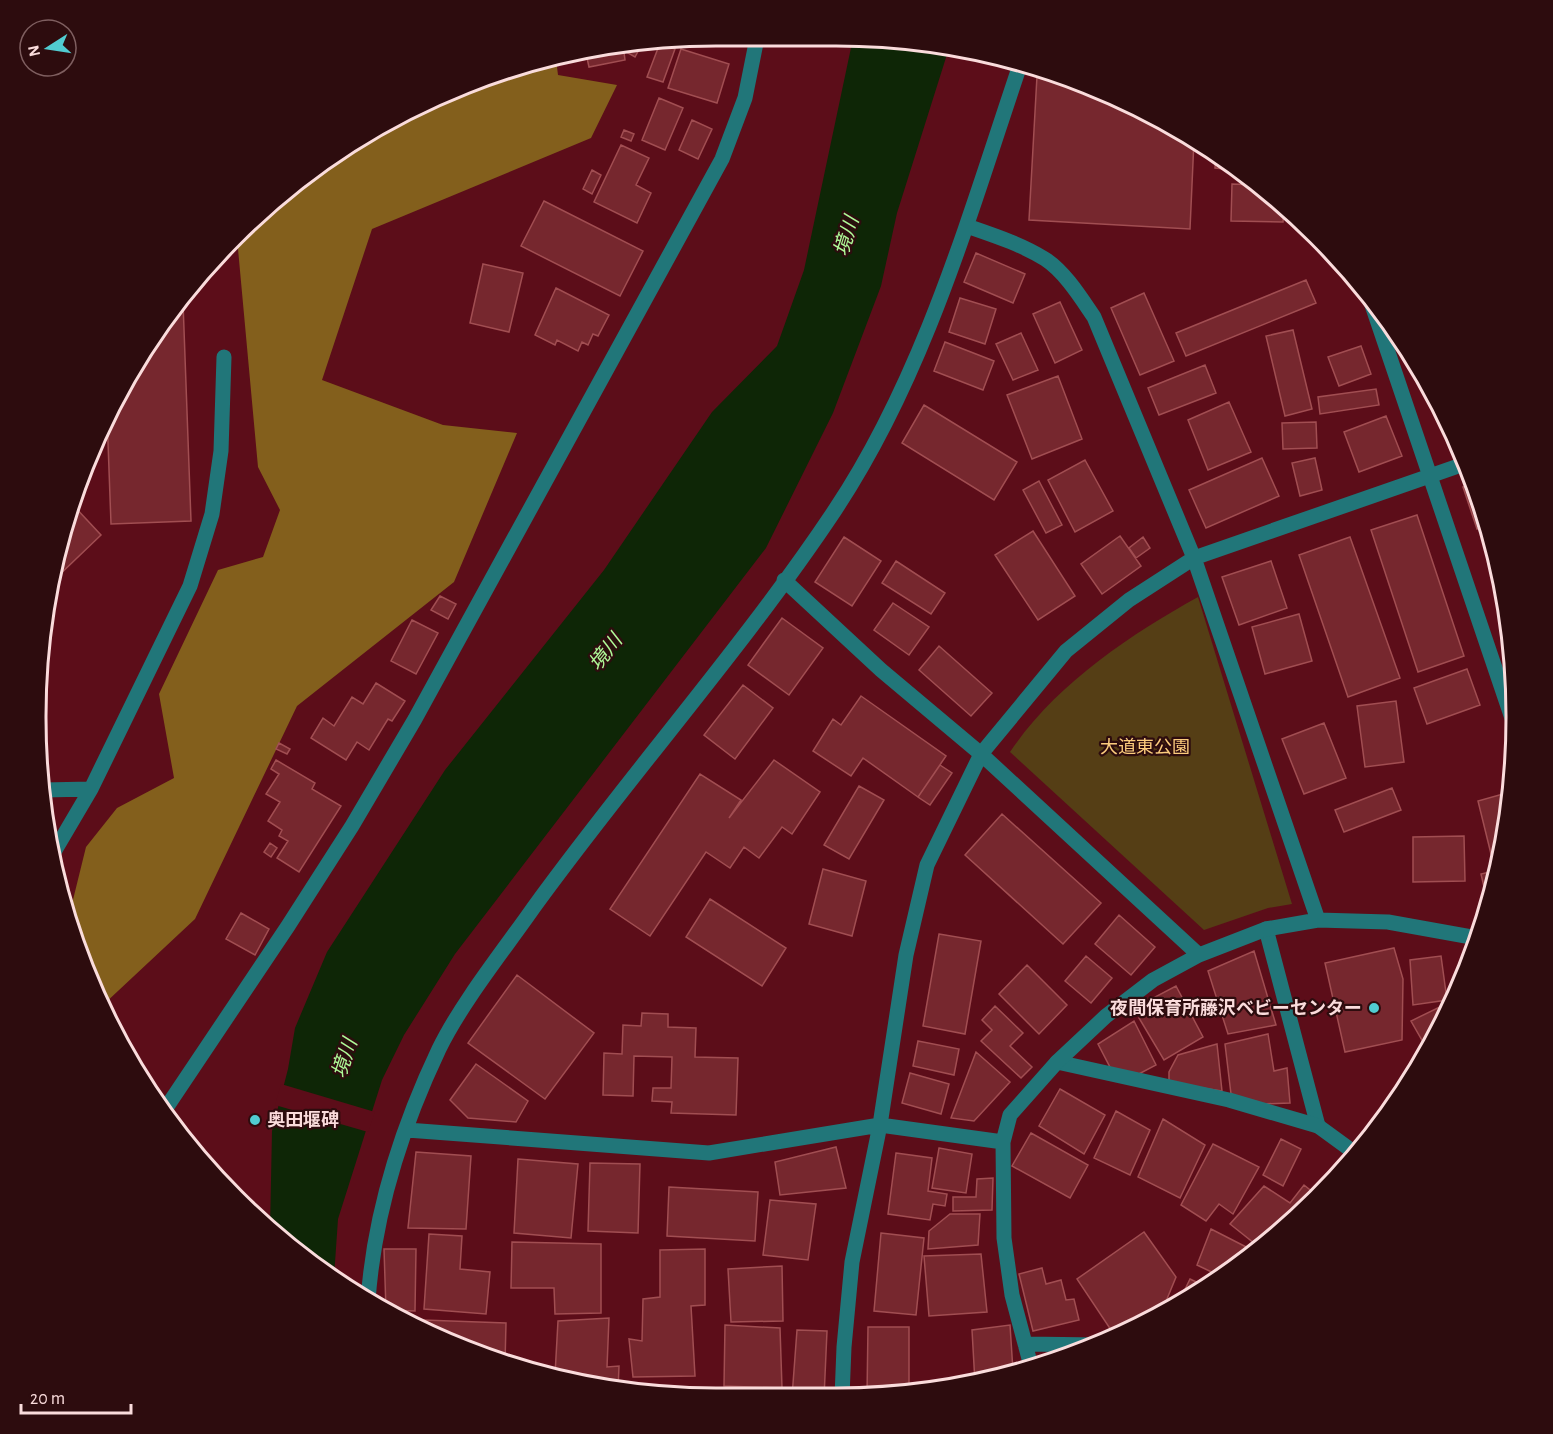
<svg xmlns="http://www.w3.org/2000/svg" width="1553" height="1434" viewBox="0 0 1553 1434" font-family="'Alegreya Sans','Noto Sans JP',sans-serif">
	<rect width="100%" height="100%" fill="#5c0d19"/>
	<path fill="#553e15" d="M1198 597 1292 904 1268 908 1204 930 1010 752C1055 685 1128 636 1198 597Z"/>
	<path fill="#835f1c" d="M556 59 558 75 617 85 591 138 372 229 322 380 443 425 517 433 454 582 297 706 195 919 103 1005 88 977 69 916 86 847 117 808 174 778 159 694 218 570 263 557 280 510 258 467 237 238 302 177 416 106Z"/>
	<path fill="#0e2606" d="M852 43 949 48 897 213 881 286 833 413 766 548 455 954 404 1035 382 1080 338 1219 334 1277 270 1230 272 1131 288 1069 295 1028 327 952 445 770 604 570 712 412 777 346 804 270Z"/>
	<path fill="#5c0d19" d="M281 1084 375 1112 368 1132 275 1105Z"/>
	<path fill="#76272e" stroke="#a14e52" stroke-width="1.5" d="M660 43 675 49 663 82 647 77Z
		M634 44 641 46 635 57 628 53Z
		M623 45 625 60 589 67 585 49Z
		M681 49 729 64 717 103 668 88Z
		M1038 70 1063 78 1037 76Z
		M1037 76 1063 78 1097 88 1194 140 1190 229 1029 220Z
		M659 98 683 108 665 150 642 140Z
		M692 120 712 129 698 159 679 150Z
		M624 130 634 134 631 141 621 137Z
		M621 145 649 158 636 185 651 193 637 223 594 202Z
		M1216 152 1237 170 1215 168Z
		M592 170 601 175 592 194 583 189Z
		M1232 184 1256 185 1284 208 1283 222 1231 221Z
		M544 201 643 251 620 296 521 246Z
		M976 253 1025 274 1013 303 964 282Z
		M483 264 523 273 509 332 470 323Z
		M1306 280 1316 303 1186 356 1176 333Z
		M556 288 609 315 598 336 593 334 588 345 582 342 578 351 557 340 555 345 535 335Z
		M1144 293 1174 361 1140 375 1111 308Z
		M960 298 996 309 985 344 949 332Z
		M183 302 191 521 111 524 107 415Z
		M1060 302 1082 350 1055 363 1033 314Z
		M1293 330 1312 409 1285 416 1266 336Z
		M1021 333 1038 370 1013 380 996 344Z
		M945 342 994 361 983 390 934 371Z
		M1361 346 1371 374 1339 386 1328 357Z
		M1205 365 1216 393 1159 415 1148 388Z
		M1058 376 1082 439 1032 459 1007 395Z
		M1376 389 1379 405 1320 414 1318 397Z
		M1229 402 1251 452 1208 470 1188 420Z
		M924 405 1017 462 994 500 902 443Z
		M1442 412 1456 439 1451 441Z
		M1386 416 1402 456 1359 472 1344 432Z
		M1316 422 1317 448 1283 449 1282 423Z
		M1262 458 1279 496 1206 528 1189 490Z
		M1315 458 1322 490 1300 496 1292 463Z
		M1085 460 1113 511 1075 532 1048 480Z
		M1039 481 1062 525 1046 533 1023 490Z
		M1473 484 1486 526 1477 529 1463 487Z
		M73 505 101 535 54 580 59 541Z
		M1417 515 1464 656 1418 672 1371 530Z
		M1033 531 1075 596 1038 620 995 555Z
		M1120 536 1141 566 1102 594 1081 564Z
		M844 537 881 561 852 606 815 582Z
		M1143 537 1150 548 1136 558 1129 548Z
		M1350 537 1400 678 1348 697 1299 555Z
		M896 561 945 593 931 614 882 583Z
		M1271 561 1287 608 1239 625 1222 577Z
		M440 596 456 604 448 619 431 610Z
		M1505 598 1508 623 1500 600Z
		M893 603 929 627 909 655 874 630Z
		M1299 614 1312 661 1265 674 1252 627Z
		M782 618 823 648 789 695 748 665Z
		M412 620 438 633 416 674 391 661Z
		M939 646 992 693 971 716 919 670Z
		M1467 669 1480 705 1427 724 1414 688Z
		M376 683 405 701 392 721 388 719 369 750 357 742 346 760 311 738 323 718 334 726 352 697 363 704Z
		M743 685 773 708 735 759 704 735Z
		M861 696 946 756 918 797 863 758 851 776 813 751 833 719 841 725Z
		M1396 701 1404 762 1365 767 1357 706Z
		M1324 723 1346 778 1304 794 1282 739Z
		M279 743 290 749 287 754 276 749Z
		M276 760 315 783 312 789 341 806 299 872 277 858 288 841 279 836 282 830 268 821 280 802 266 794 279 774 271 769Z
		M774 760 820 792 792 834 782 827 759 858 744 847 730 868 706 852 650 936 610 909 700 774 741 800 729 818Z
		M940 765 952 773 930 805 918 797Z
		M859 786 884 800 849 859 824 845Z
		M1392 788 1401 810 1344 832 1335 810Z
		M1510 792 1504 850 1491 854 1478 801Z
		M1002 814 1101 903 1063 944 965 855Z
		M1464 836 1465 881 1413 882V837Z
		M270 843 277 848 271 857 264 852Z
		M823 869 866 881 852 936 809 924Z
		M1498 870 1488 904 1481 874Z
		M710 899 786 948 762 986 686 937Z
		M241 913 269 929 255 955 226 939Z
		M1119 915 1155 947 1131 975 1095 944Z
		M939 934 981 941 965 1034 923 1026Z
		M1394 948 1403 979 1402 1040 1345 1052 1325 963Z
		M1254 951 1276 1025 1228 1034 1208 971Z
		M1086 956 1112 978 1091 1003 1065 981Z
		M1441 956 1447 1000 1413 1005 1410 960Z
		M1027 965 1067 1005 1039 1034 999 994Z
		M517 975 594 1033 545 1099 468 1043Z
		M1176 986 1203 1037 1164 1060 1139 1018 1155 997Z
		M1450 1002 1451 1004 1427 1049 1411 1021Z
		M995 1006 1023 1033 1010 1046 1032 1067 1021 1078 981 1041 992 1030 982 1020Z
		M642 1013 668 1014V1027L696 1028 695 1057 738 1058 736 1115 671 1113 672 1102 652 1101 653 1088H671L672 1057 634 1056 633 1096 603 1095 604 1053 622 1054 623 1025 641 1026Z
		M1134 1021 1156 1065 1137 1075 1111 1069 1098 1044Z
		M1268 1034 1274 1071 1287 1068 1290 1103 1261 1104 1231 1094 1225 1044Z
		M918 1041 959 1049 954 1075 913 1066Z
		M1217 1044 1222 1091 1169 1083V1072L1178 1055Z
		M976 1052 1010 1082 974 1121 951 1118Z
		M476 1064 528 1101 516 1122 468 1118 450 1100Z
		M910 1073 949 1084 941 1114 902 1103Z
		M1060 1089 1105 1115 1084 1154 1039 1126Z
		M1116 1111 1150 1130 1130 1175 1094 1158Z
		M1163 1119 1205 1145 1180 1198 1138 1177Z
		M1031 1133 1088 1165 1070 1198 1012 1166Z
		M1281 1139 1301 1149 1283 1186 1263 1175Z
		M1213 1144 1259 1167 1233 1214 1219 1204 1206 1221 1181 1205Z
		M836 1147 846 1188 780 1195 775 1162Z
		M939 1148 972 1154 966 1193 932 1188Z
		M416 1152 471 1156 466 1229 408 1228Z
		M896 1153 932 1158 928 1191 947 1194 945 1206 933 1204 930 1220 888 1214Z
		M518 1159 578 1164 571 1238 514 1233Z
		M590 1163 640 1164 638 1233 588 1231Z
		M993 1178 992 1210 953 1211V1197H976L977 1179Z
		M1304 1185 1319 1197 1259 1247 1230 1224 1264 1186 1290 1203Z
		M669 1187 758 1192 755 1241 667 1236Z
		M770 1200 816 1204 808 1260 763 1255Z
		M950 1214H980L978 1245 928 1249 929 1231Z
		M1211 1229 1254 1251 1222 1277 1197 1265Z
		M1144 1232 1176 1277 1162 1311 1115 1336 1077 1279Z
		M881 1233 924 1238 916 1315 874 1311Z
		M429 1234 462 1236 460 1269 490 1272 486 1314 424 1309Z
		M512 1242 601 1244V1313L555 1314 554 1288H511Z
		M384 1249H416L415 1311 386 1310Z
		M705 1249V1305L691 1306 695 1376 633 1377 629 1339 642 1341 643 1299 660 1297V1250Z
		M981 1254 987 1312 929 1316 924 1256Z
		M782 1266 783 1321 731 1322 728 1269Z
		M1042 1268 1046 1284 1061 1280 1066 1300 1074 1299 1079 1320 1033 1331 1019 1274Z
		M1190 1279 1207 1287 1179 1302Z
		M609 1318 607 1367 619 1366 618 1390 555 1375 558 1321Z
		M423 1320 506 1323 505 1363 423 1328Z
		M725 1325 780 1328 782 1388 724 1386Z
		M1010 1325 1013 1371 975 1383 972 1330Z
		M868 1327H909V1391L867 1395Z
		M797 1330 827 1331 824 1398 792 1397Z"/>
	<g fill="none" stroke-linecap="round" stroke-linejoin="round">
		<path stroke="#217679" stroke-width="15" d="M1266 929 1318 1126"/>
		<path stroke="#217679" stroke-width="15" d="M1057 1062 1229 1100 1318 1126 1355 1153"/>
		<path stroke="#217679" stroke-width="15" d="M967 226C993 235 1021 244 1045 259 1065 272 1081 298 1094 317L1194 558 1318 920
			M1370 299 1516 730
			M784 580 881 670 981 754 1199 955
			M91 789 190 586 212 514 221 451 224 357
			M43 790 91 789 51 857
			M164 1111 288 926 352 826 415 719 722 159 745 98 757 38
			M407 1130 709 1153 880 1125 1003 1142
			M368 1301C374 1215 402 1127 439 1049 462 1002 504 950 534 907 631 773 743 648 835 510 924 376 969 216 1020 65
			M1025 1344 1099 1345
			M1031 1366 1012 1295 1004 1238 1003 1142 1010 1115 1057 1062 1106 1016 1153 980 1199 955 1266 929 1318 920 1388 922 1477 938
			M842 1397 844 1347 852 1262 880 1125 906 955 927 865 981 754 1066 651 1129 600 1194 558 1467 463"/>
	</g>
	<g fill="#51ccd1" stroke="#2d0c0e" stroke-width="2">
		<circle cx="1374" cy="1008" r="6"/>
		<circle cx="255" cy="1120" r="6"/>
	</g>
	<g text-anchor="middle" stroke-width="4.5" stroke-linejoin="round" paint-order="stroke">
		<g font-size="18" fill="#fccc7d" stroke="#2d0c0e">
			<text x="1145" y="753">大道東公園</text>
		</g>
		<g font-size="18" font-weight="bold" fill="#fadcdc" stroke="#2d0c0e" text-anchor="end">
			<text x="1362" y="1014">夜間保育所藤沢ベビーセンター</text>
			<text x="267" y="1126" text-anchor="start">奥田堰碑</text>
		</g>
		<g font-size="20" font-style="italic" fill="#affa98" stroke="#2d0c0e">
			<text transform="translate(846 236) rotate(-73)" y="7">境川</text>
			<text transform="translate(605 652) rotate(-52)" y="7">境川</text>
			<text transform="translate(344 1058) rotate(-72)" y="7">境川</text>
		</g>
	</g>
	<path d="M0 0H1553V1434H0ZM716 46H836A670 670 0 0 1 1506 716V718A670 670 0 0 1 836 1388H716A670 670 0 0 1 46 718V716A670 670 0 0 1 716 46Z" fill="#2d0c0e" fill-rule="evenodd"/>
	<path fill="none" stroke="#fadcdc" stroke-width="3" d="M716 46H836A670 670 0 0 1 1506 716V718A670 670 0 0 1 836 1388H716A670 670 0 0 1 46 718V716A670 670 0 0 1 716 46Z"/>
	<g transform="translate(48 48) rotate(258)"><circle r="28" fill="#2d0c0e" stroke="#7f5f60" stroke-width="1.5"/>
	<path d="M0-4.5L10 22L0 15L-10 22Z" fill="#51ccd1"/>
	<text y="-9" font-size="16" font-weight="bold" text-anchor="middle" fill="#fadcdc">N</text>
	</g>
	<path d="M21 1404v9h110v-9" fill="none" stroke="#fadcdc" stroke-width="3"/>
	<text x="30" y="1404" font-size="18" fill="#fadcdc" stroke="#2d0c0e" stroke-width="4.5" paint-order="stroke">20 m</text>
</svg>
